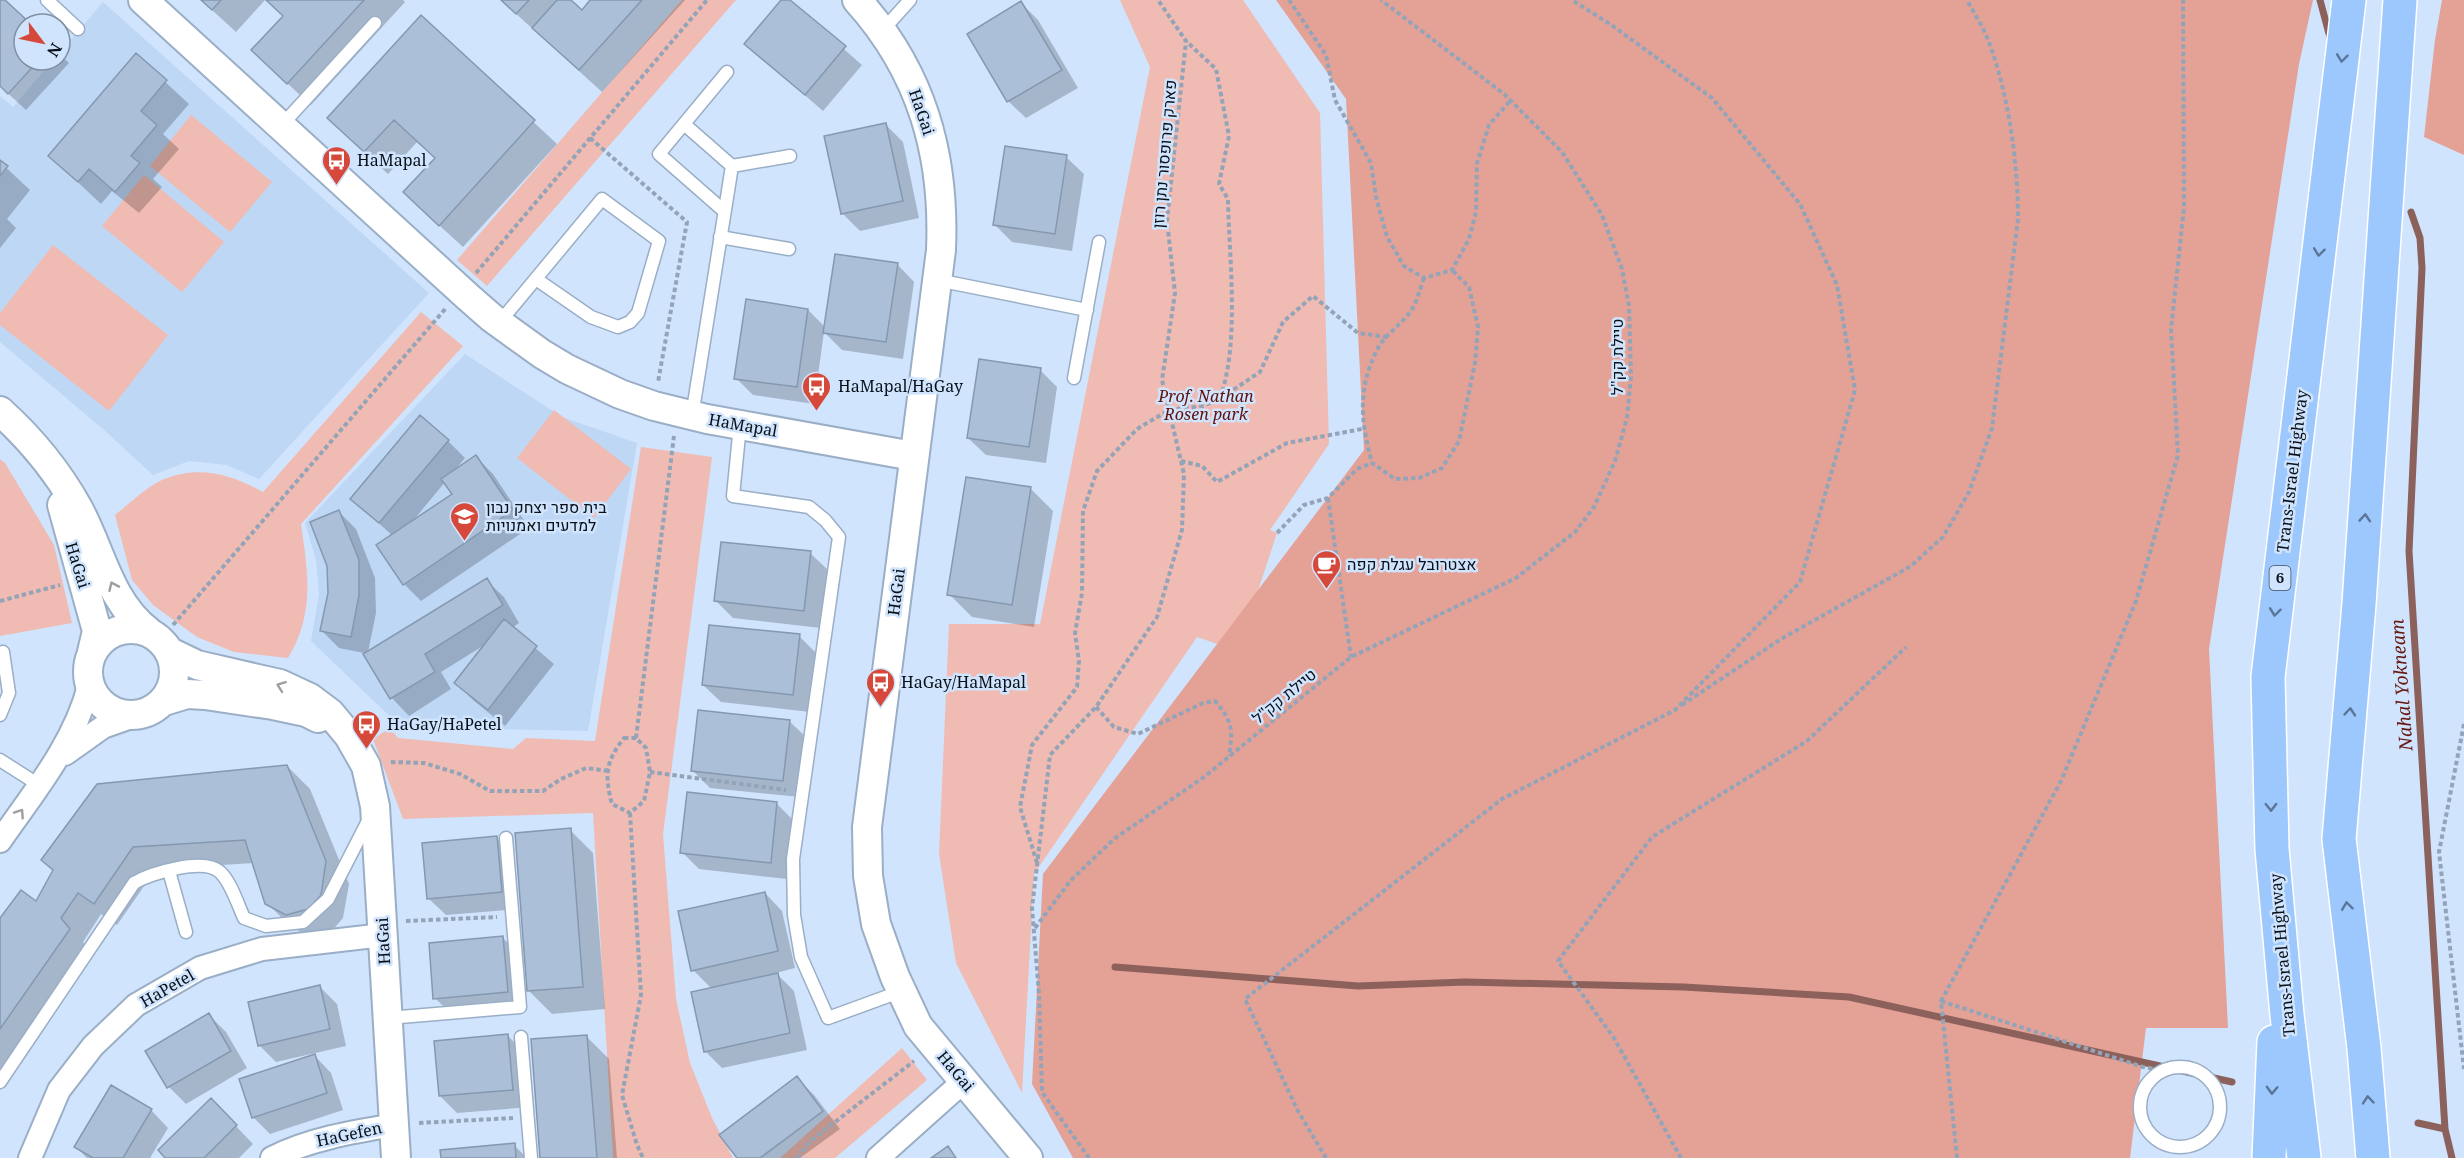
<svg xmlns="http://www.w3.org/2000/svg" width="2464" height="1158" viewBox="0 0 2464 1158" font-family="'Noto Serif',Heebo,serif">
	<rect width="100%" height="100%" fill="#d0e4fd"/>
	<path fill="#bdd7f5" d="M103 2 429 293 259 479 227 465 189 461 153 475 103 429 0 342V96L13 107 53 60H60V52Z
		M465 354 562 417 637 443 588 731 401 727 311 641 319 594 316 560 305 523Z"/>
	<path fill="#f0bbb2" d="M682 0H736L487 286 457 260Z
		M1120 0H1243L1320 113 1329 444 1270 530 1277 533 1238 651 1197 637 1034 874 1022 1093 956 963 939 854 949 624H1040L1150 67Z
		M191 115 272 182 230 232 150 166Z
		M144 175 224 242 182 292 102 226Z
		M53 245 168 335 109 411 0 325V313Z
		M421 312 463 346 301 524C308 573 315 613 288 658L234 652 197 637 153 605 132 580 115 515C129 504 144 489 160 481 198 464 230 474 263 492Z
		M554 410 631 469 594 518 517 458Z
		M641 447 712 457 663 834 676 999 690 1063 712 1118 733 1158H613L593 813 403 819 373 739 390 728 398 738 513 749 526 738 595 741Z
		M0 459 5 463 54 545 72 623 0 636Z
		M902 1048 927 1080 835 1158H780Z"/>
	<path fill="#e4a196" d="M1276 0H2313L2299 64 2209 649 2228 1028H2146L2130 1158H1073L1032 1084 1043 874 1364 450 1346 99Z
		M2442 0H2464V155L2424 137 2435 40Z"/>
	<path fill="#0003" fill-rule="evenodd" d="M0 0 28 24H24V60H60V54L69 63 26 110 0 86Z
		M201 0H265L236 32Z
		M266 0H403L405 2 311 105 276 73 284 17Z
		M501 0H569L582 12 592 0H685L602 92Z
		M783 0H788L862 65 823 111 746 44Z
		M1021 3 1038 20 1078 88 1026 118 1008 101Z
		M421 17 557 144 463 247 428 215 436 159 417 142 388 174 351 140Z
		M136 55 189 104 163 134 179 149 153 179 162 187 139 213 112 191 101 204 50 156Z
		M885 124 903 142 919 218 860 231 843 214 826 138Z
		M1066 157 1084 174 1072 251 1012 242 995 225Z
		M0 162 30 190 7 219 16 228 0 248Z
		M897 264 914 282 903 359 842 350 824 332 814 404 753 395 736 378 808 310 826 328Z
		M1040 370 1057 387 1046 463 986 455 968 438Z
		M448 441 465 458 455 470 476 457 493 474 529 528 421 601 404 584 393 536 352 499ZM445 482 454 494 412 522Z
		M1030 488 1053 511 1034 627 972 617 949 594Z
		M338 511 356 529 375 578 376 613 368 652 486 580 504 597 519 623 512 628 554 664 505 726 473 700 456 683 486 644 441 672 451 689 409 716 392 698 364 653 339 648 322 631 330 593Z
		M810 553 828 570 821 628 733 618 716 601Z
		M799 636 816 653 810 712 721 702 703 685Z
		M789 721 807 738 800 797 710 788 693 771Z
		M287 766 310 789 349 884 343 918 331 932 310 937 290 926 267 903 254 863 156 869 117 925 101 914 83 942 92 953 0 1084V921L36 903 54 871Z
		M777 804 794 821 787 879 699 869 682 852Z
		M570 830 593 853 605 1009 552 1014 529 991Z
		M496 837 514 855 518 909 446 915 428 898Z
		M765 893 782 911 795 968 776 973 794 991 807 1050 722 1068 705 1051 712 989 693 970Z
		M503 938 520 955 525 1009 452 1015 435 998Z
		M320 987 337 1004 346 1046 276 1062 259 1045Z
		M209 1015 226 1032 247 1068 186 1104 169 1087 148 1051Z
		M508 1036 525 1053 530 1107 457 1113 440 1096Z
		M586 1036 609 1059 617 1158H542Z
		M314 1055 331 1073 343 1110 270 1134 253 1117Z
		M797 1078 814 1095 840 1129 800 1158H739Z
		M211 1100 253 1144 239 1158H167Z
		M151 1110 168 1128 150 1158H87L76 1147Z
		M514 1145 527 1158H443Z"/>
	<g fill="none" stroke-linecap="round" stroke-linejoin="round">
		<path stroke="#8c605b" stroke-width="7" d="M2320 0 2331 41
			M2411 212 2420 238 2422 268 2409 551 2445 1129 2452 1158
			M1115 967 1358 986 1465 982 1684 987 1849 997 2232 1082
			M2418 1123 2445 1129"/>
	</g>
	<path fill="#abbfd8" stroke="#8498af" stroke-width="1.5" d="M0 0H5L31 24H24V60H39L8 94 0 86Z
		M201 0H221L212 10Z
		M266 0H364L287 84 251 50 283 16Z
		M501 0H529L516 14Z
		M557 0H571L582 10 590 0H642L579 70 532 28Z
		M781 0H790L846 46 805 95 744 44Z
		M1021 1 1062 70 1007 102 967 34Z
		M421 15 535 120 439 226 403 192 435 158 394 120 364 152 327 118Z
		M136 53 167 80 141 111 157 125 131 156 140 163 115 192 89 169 78 182 48 156Z
		M886 123 903 201 841 214 824 136Z
		M1005 146 1067 155 1055 234 993 225Z
		M0 160 8 166 0 176Z
		M835 254 898 263 886 342 823 333Z
		M746 299 808 309 797 387 734 379Z
		M979 359 1041 368 1029 447 967 438Z
		M420 415 449 440 379 523 350 499Z
		M476 455 513 510 403 585 376 545 452 494 441 479Z
		M966 477 1031 487 1012 605 947 595Z
		M339 510 359 560V595L351 637 320 631 328 593 327 566 310 522Z
		M721 542 811 551 804 611 714 601Z
		M487 578 503 605 425 654 435 672 390 699 363 654Z
		M504 619 537 646 488 710 454 683Z
		M709 625 800 634 793 695 702 685Z
		M698 710 790 720 783 781 691 771Z
		M287 765 326 861 321 895 308 909 286 915 265 904 245 840 133 847 94 904 78 893 61 918 70 929 0 1029V918L21 890 36 901 53 870 41 860 97 784Z
		M687 792 777 802 771 863 680 853Z
		M571 828 583 987 527 991 515 833Z
		M497 836 502 892 427 899 422 843Z
		M765 892 778 951 691 971 678 911Z
		M503 936 508 992 433 999 429 943Z
		M778 973 790 1033 704 1052 691 992Z
		M320 985 330 1029 258 1046 248 1002Z
		M209 1013 231 1051 167 1088 145 1051Z
		M508 1034 513 1090 439 1096 434 1041Z
		M587 1035 597 1158H540L531 1039Z
		M315 1054 327 1093 252 1118 239 1079Z
		M797 1076 823 1111 760 1158H737L719 1135Z
		M111 1085 152 1109 123 1158H93L74 1147Z
		M211 1098 237 1125 204 1158H165L158 1150Z
		M515 1143 516 1158H441L440 1150Z
		M948 1146 956 1158H931Z"/>
	<g fill="none" stroke-linecap="round" stroke-linejoin="round">
		<defs>
			<path id="service" d="M47 0 78 29
				M882 31 910 0
				M684 124 732 166 692 416
				M281 126 375 23
				M732 166 790 156
				M724 211 659 154 727 72
				M720 237 789 249
				M937 280 1087 310
				M499 323 602 199 659 241 638 313 630 322 618 327 591 317 536 279
				M1074 378 1099 242
				M740 425 733 496 809 507 825 520 839 537 793 859 794 915 801 957 828 1018 902 991
				M0 715 9 693 3 652
				M0 760 39 785
				M169 871 186 932
				M388 1018 520 1007 506 838
				M521 1037 531 1158
				M2140 1107a40 40 0 1 1 80 0a40 40 0 1 1-80 0Z
				M0 1082 134 883C151 873 204 857 220 872 231 882 238 905 244 918L266 926 303 922 328 899 369 819"/>
			<path id="minor" d="M65 754 103 727 137 715
				M0 841C34 792 74 744 89 686
				M30 1158 59 1090 93 1046 136 1005 200 968 262 949 383 935
				M272 1158C310 1139 352 1132 394 1125
				M878 1158 964 1081"/>
			<path id="tertiary" d="M143 0 468 297 492 318 542 354 567 369 620 394 654 406 707 419 913 456
				M857 0C922 72 945 155 941 250L867 827 868 876 876 924 895 977 918 1026 1028 1158
				M0 411C31 439 58 472 78 508 101 550 109 601 148 631
				M62 505 97 631 92 652
				M88 672a43 43 0 1 1 86 0a43 43 0 1 1-86 0Z
				M170 652 197 665 280 684 310 698 330 713 349 736 366 766 375 806 396 1158
				M164 701 187 694 205 695 273 705 306 712 318 718"/>
			<path id="motorway" d="M2269 1158 2274 1042
				M2304 1158 2287 1015 2272 849 2268 677 2349 0
				M2373 1158 2364 1048 2339 839 2359 604 2400 0"/>
		</defs>
		<use href="#service" stroke="#9aaec6" stroke-width="15"/>
		<use href="#minor" stroke="#9aaec6" stroke-width="26"/>
		<use href="#tertiary" stroke="#9aaec6" stroke-width="32"/>
		<use href="#motorway" stroke="#fff" stroke-width="36"/>
		<path stroke="#94a4b8" stroke-width="4" stroke-dasharray="4.5 3" stroke-linecap="butt" d="M1289 0 1326 55 1335 100 1371 163 1376 197 1387 237 1404 266 1424 278 1452 270 1469 239 1476 212 1477 163 1489 125 1510 101
			M590 138 687 222 658 382
			M476 273 707 0
			M1424 278C1420 288 1417 303 1410 312 1400 326 1384 335 1377 350 1357 389 1361 423 1372 463L1395 479 1419 478 1442 468 1459 441 1475 363 1478 327 1469 287 1452 270
			M1221 398 1260 372 1283 322 1313 296 1358 333 1387 337
			M1181 461 1202 466 1217 482 1287 443 1362 429
			M1328 498 1351 657
			M1277 533 1304 505 1328 498 1357 469 1372 463
			M0 601 60 585
			M173 625 446 308
			M1682 705 1781 639 1911 566 1943 537 1969 492 1992 428 2018 219C2018 164 2009 97 1990 45 1985 30 1975 15 1967 0
			M1096 707 1114 727 1138 734 1203 703 1215 701C1233 722 1233 730 1229 756
			M2464 724 2439 852 2464 1069
			M624 738H636L646 748 650 772 644 801 630 813 612 804C604 775 606 761 624 738Z
			M636 738 674 436
			M391 762 424 763 460 774 490 791H543L561 779 586 768 609 771
			M650 772 786 790
			M630 813 641 995 622 1095 637 1145 643 1158
			M1037 863 1020 807 1032 745 1077 687 1079 661 1075 633 1082 593 1083 511 1097 471 1137 429 1169 410 1204 406 1220 398C1240 343 1229 258 1228 199L1219 184 1229 136 1216 69 1187 42
			M406 921 497 917
			M1035 928 1071 880 1114 839 1204 777 1351 657 1516 578 1575 532 1594 507 1615 461 1627 418 1631 377 1629 306 1622 269 1602 215 1562 152 1504 94 1381 0
			M1941 1001 2143 1067 2163 1070
			M419 1123 513 1118
			M798 1158 809 1142 914 1061
			M1089 1158 1042 1092 1039 994 1032 908 1050 755 1096 707 1157 617 1182 530 1184 474 1162 380 1175 293 1167 221 1186 41 1158 0
			M1326 1158 1298 1111 1245 999 1502 799 1675 710 1800 582 1855 390 1837 285 1800 204 1712 98 1610 24 1572 0
			M1681 1158 1614 1038 1558 961 1652 837 1807 741 1906 647
			M1957 1158 1941 1001 2061 781 2136 601 2178 455 2171 330 2184 207 2183 0"/>
		<use href="#service" stroke="#fff" stroke-width="12"/>
		<use href="#minor" stroke="#fff" stroke-width="22"/>
		<use href="#tertiary" stroke="#fff" stroke-width="28"/>
		<use href="#motorway" stroke="#9cc8fd" stroke-width="33"/>
	</g>
	<defs><path id="oneway-chevron" d="M-2-3.5L2.5 0L-2 3.5" fill="none" stroke-width="1.6" stroke-linecap="round" stroke-linejoin="round" transform="scale(1.5)"/></defs>
	<g stroke="#5a7596">
		<use href="#oneway-chevron" transform="translate(2342 58) rotate(97)"/>
		<use href="#oneway-chevron" transform="translate(2319 252) rotate(97)"/>
		<use href="#oneway-chevron" transform="translate(2365 518) rotate(-86)"/>
		<use href="#oneway-chevron" transform="translate(2275 612) rotate(97)"/>
		<use href="#oneway-chevron" transform="translate(2350 712) rotate(-85)"/>
		<use href="#oneway-chevron" transform="translate(2271 807) rotate(89)"/>
		<use href="#oneway-chevron" transform="translate(2347 906) rotate(-97)"/>
		<use href="#oneway-chevron" transform="translate(2272 1090) rotate(92)"/>
		<use href="#oneway-chevron" transform="translate(2368 1100) rotate(-95)"/>
	</g>
	<g stroke="#9d9fa3">
		<use href="#oneway-chevron" transform="translate(113 586) rotate(-114)"/>
		<use href="#oneway-chevron" transform="translate(281 686) rotate(-160)"/>
		<use href="#oneway-chevron" transform="translate(20 813) rotate(-56)"/>
	</g>
	<defs>
		<symbol id="bus-pin" viewBox="-11 -11 22 30"><path d="M0 17L-7.5 6A9.5 9.5 0 1 1 7.5 6Z" fill="#d6493a" stroke="#d0e4fd"/><path d="M-5-6H5V4H4V6H2V4H-2V6H-4V4H-5ZM-3.5-4V0h7V-4ZM-3.5 1.2v1.5H-2V1.2ZM2 1.2v1.5H3.5V1.2Z" fill="#fff"/></symbol>
		<symbol id="school-pin" viewBox="-11 -11 22 30"><path d="M0 17L-7.5 6A9.5 9.5 0 1 1 7.5 6Z" fill="#d6493a" stroke="#d0e4fd"/><path d="M0-5L7-2L0 1L-7-2ZM-4 1L0 2.5L4 1V4Q0 6-4 4Z" fill="#fff"/></symbol>
		<symbol id="cafe-pin" viewBox="-11 -11 22 30"><path d="M0 17L-7.5 6A9.5 9.5 0 1 1 7.5 6Z" fill="#d6493a" stroke="#d0e4fd"/><path d="M-5.5-4.5H6V0H3Q3 3.5 0 3.5H-2.5Q-5.5 3.5-5.5 0ZM3-3.2v2h1.7v-2ZM-6 4.5H4V6H-6Z" fill="#fff"/></symbol>
	</defs>
	<g fill-rule="evenodd">
		<use href="#bus-pin" x="320" y="144" width="33" height="45"/>
		<use href="#bus-pin" x="800" y="370" width="33" height="45"/>
		<use href="#school-pin" x="448" y="500" width="33" height="45"/>
		<use href="#cafe-pin" x="1310" y="548" width="33" height="45"/>
		<use href="#bus-pin" x="864" y="666" width="33" height="45"/>
		<use href="#bus-pin" x="350" y="708" width="33" height="45"/>
	</g>
	<g text-anchor="middle" stroke-width="5" stroke-linejoin="round" paint-order="stroke">
		<rect fill="#d0e4fd" stroke="#45505d" stroke-width="1.5" x="2269.5" y="566" width="21" height="24" rx="4.5"/>
		<g font-size="15" font-weight="bold" fill="#091018">
			<text x="2280" y="583">6</text>
		</g>
		<g font-size="16" fill="#091018" stroke="#d0e4fd">
			<text transform="translate(922 112) rotate(71)" y="6">HaGai</text>
			<text transform="translate(1164 154) rotate(-85)" y="6">פארק פרופסור נתן רוזן</text>
			<text transform="translate(1617 357) rotate(-90)" y="6">טיילת קק"ל</text>
			<text transform="translate(743 425) rotate(10)" y="6">HaMapal</text>
			<text transform="translate(2292 471) rotate(-83)" y="6">Trans-Israel Highway</text>
			<text transform="translate(78 565) rotate(73)" y="6">HaGai</text>
			<text transform="translate(896 592) rotate(-83)" y="6">HaGai</text>
			<text transform="translate(1284 696) rotate(-39)" y="6">טיילת קק"ל</text>
			<text transform="translate(383 941) rotate(-93)" y="6">HaGai</text>
			<text transform="translate(2282 955) rotate(-95)" y="6">Trans-Israel Highway</text>
			<text transform="translate(167 988) rotate(-30)" y="6">HaPetel</text>
			<text transform="translate(956 1071) rotate(50)" y="6">HaGai</text>
			<text transform="translate(349 1134) rotate(-12)" y="6">HaGefen</text>
		</g>
		<g font-size="16" fill="#091018" stroke="#d0e4fd" text-anchor="start">
			<text x="357" y="166">HaMapal</text>
			<text x="838" y="392">HaMapal/HaGay</text>
			<text x="486" y="513">בית ספר יצחק נבון<tspan x="486" dy="18">למדעים ואמנויות</tspan></text>
			<text x="1347" y="570">אצטרובל עגלת קפה</text>
			<text x="901" y="688">HaGay/HaMapal</text>
			<text x="387" y="730">HaGay/HaPetel</text>
		</g>
		<g font-size="16" font-style="italic" fill="#60110b" stroke="#d0e4fd">
			<text x="1206" y="402">Prof. Nathan<tspan x="1206" dy="18">Rosen park</tspan></text>
		</g>
		<g font-size="18" font-style="italic" fill="#661811" stroke="#d0e4fd">
			<text transform="translate(2402 685) rotate(-94)" y="6">Nahal Yokneam</text>
		</g>
	</g>
	<g transform="translate(42 42) rotate(122)"><circle r="28" fill="#d0e4fd" stroke="#808fa1" stroke-width="1.5"/>
	<path d="M0-4.5L10 22L0 15L-10 22Z" fill="#d6493a"/>
	<text y="-9" font-size="16" font-weight="bold" text-anchor="middle" fill="#091018">N</text>
	</g>
</svg>
